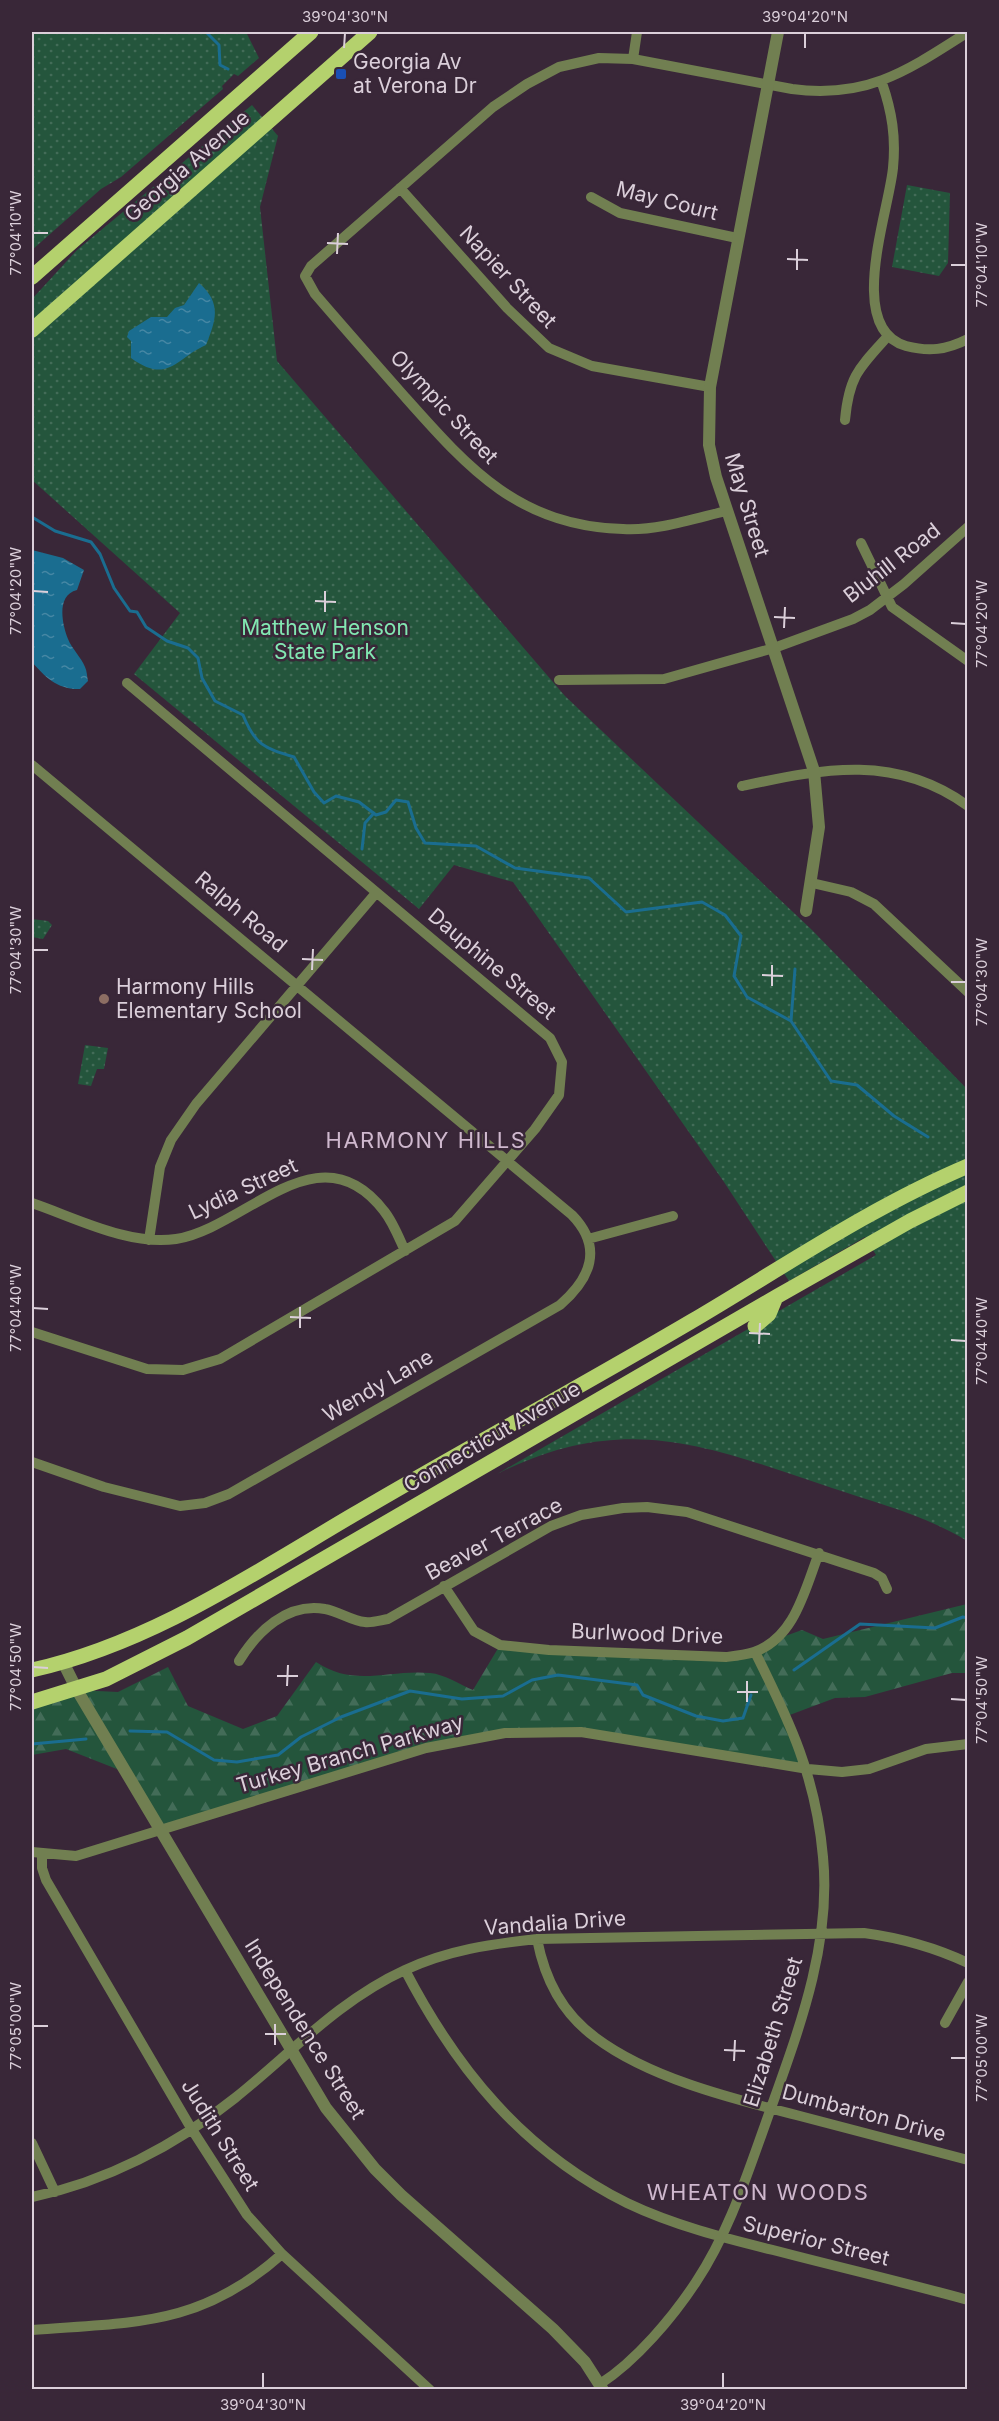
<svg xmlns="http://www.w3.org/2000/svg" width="999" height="2421" viewBox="0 0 999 2421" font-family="Inter,sans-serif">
	<defs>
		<pattern id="forest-firs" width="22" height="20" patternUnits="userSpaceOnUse" patternTransform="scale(1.5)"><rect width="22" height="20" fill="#24553c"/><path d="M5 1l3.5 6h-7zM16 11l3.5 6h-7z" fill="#436c58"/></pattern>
		<pattern id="park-dots" width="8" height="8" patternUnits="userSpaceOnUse" patternTransform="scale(1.5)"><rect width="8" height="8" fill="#24553c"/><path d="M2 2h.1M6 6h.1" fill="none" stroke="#436c58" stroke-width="1.8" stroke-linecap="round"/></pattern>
		<pattern id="water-ripples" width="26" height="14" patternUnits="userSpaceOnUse" patternTransform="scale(1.5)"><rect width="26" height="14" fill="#1a6d90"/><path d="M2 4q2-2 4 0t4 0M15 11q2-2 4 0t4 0" fill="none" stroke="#4687a4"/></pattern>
	</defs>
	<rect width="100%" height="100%" fill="#392738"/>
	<path fill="url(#forest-firs)" d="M967 1604V1673H952L865 1697 835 1698 787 1716 808 1769 581 1732 465 1739 161 1829 127 1773 66 1749 32 1755V1702L77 1690 118 1692 168 1667 188 1706 243 1729 277 1716 316 1662C355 1688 388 1669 430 1673 444 1674 461 1685 473 1690L500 1645 726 1657 802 1630 823 1639Z"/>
	<path fill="url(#park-dots)" d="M32 32H246L259 58 238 76 234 74 222 86 223 89 121 177 101 189 32 250Z
		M252 105 278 136 260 207 277 361 565 696 812 930 967 1089V1541C927 1516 877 1503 832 1488 707 1446 625 1410 497 1474L876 1255 865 1237 789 1281 724 1182 513 882 454 865 419 909 134 674 180 613 32 480V299L77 250Z
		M907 185 950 193 948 263 939 276 892 267Z
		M32 919 48 921 52 925 43 939 32 937Z
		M85 1045 108 1048 104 1069H97L91 1086 78 1084Z"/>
	<path fill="url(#water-ripples)" d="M199 283C222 303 216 320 206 345 176 358 168 385 131 358V341L127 337 129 331 151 317H167L175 308 184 305Z
		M32 550 63 558 84 570 77 590C56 595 62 624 68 639 72 649 81 657 85 667 87 671 87 677 88 681L80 689C58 690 45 677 32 662Z"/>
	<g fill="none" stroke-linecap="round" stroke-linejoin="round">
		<path stroke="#1a6d90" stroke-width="3" d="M206 32 219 45 220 65 228 69
			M32 517 55 531 91 542 100 554 114 588 130 611 137 612 146 627 167 641 188 648 198 658 202 678 215 701 243 715C255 745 264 748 294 757L314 792 324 803 336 796 359 802 376 815 386 812 396 800 408 802 416 828 425 843 476 846 515 868 589 878 626 912 702 902 725 915 741 936 734 976 747 997 791 1021 831 1081 857 1085 894 1116 928 1137
			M362 849 365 823 374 813
			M791 1021 795 969
			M794 1670 860 1624 935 1628 963 1617 968 1618
			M130 1731 167 1732 214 1760 237 1762 278 1755 301 1737 341 1717 410 1691 462 1699 503 1696 532 1680 558 1675 637 1685 643 1695 696 1716 723 1721 743 1718 751 1695
			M32 1744 86 1739"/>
		<path stroke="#717f51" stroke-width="10" d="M633 59 637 32
			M882 83C892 112 896 137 893 168 889 211 845 329 906 346 929 352 946 350 968 339
			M400 188 507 308 549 348 592 366 710 387
			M591 197 620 213 737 238
			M845 420C849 376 859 368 888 336
			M726 511C693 519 657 531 623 529 519 526 469 469 405 397 375 363 345 329 315 294L305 276 311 266 493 107 527 84 559 67 599 58 633 59 792 89C867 99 907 71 968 32
			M861 543 892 607 968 661
			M559 680 664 679 774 648 853 619 870 610 904 584 968 527
			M32 765 572 1215C604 1248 590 1279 560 1305L229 1494 205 1503 180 1506 104 1487 32 1462
			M742 786C823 769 895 753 968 806
			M812 883 851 892 874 904 968 992
			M32 1203C76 1218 129 1246 176 1239 246 1228 319 1126 384 1211 393 1222 399 1238 405 1251
			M588 1239 673 1216
			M149 1240 160 1167 171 1140 196 1104 376 893
			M32 1332 147 1369 183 1370 220 1359 455 1221 535 1129 559 1095 562 1062 550 1038 127 683
			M444 1586 474 1631 500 1645 549 1650 726 1657C735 1656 745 1655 754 1652 795 1638 805 1589 819 1553
			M239 1661C257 1632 287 1602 325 1609 338 1611 352 1621 365 1622 372 1623 381 1620 388 1619L551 1526 581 1515 623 1508 647 1507 687 1512 874 1573 882 1578 887 1589
			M32 1852 76 1856 426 1748 505 1733 581 1732 808 1769 842 1772 869 1769 926 1749 968 1744
			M42 1855V1868L46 1880 191 2128 247 2215 282 2254 430 2390
			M537 1939C545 1980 562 2013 596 2038 651 2079 734 2099 800 2116 856 2131 912 2145 968 2160
			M405 1970C457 2070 523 2151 627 2203 673 2225 724 2238 773 2250 838 2267 903 2282 968 2300
			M945 2023 968 1982
			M32 2143 55 2192
			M32 2197C105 2182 175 2146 235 2098 290 2054 339 2000 405 1970 448 1950 491 1944 537 1939L864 1933C901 1938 934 1947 968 1963
			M32 2330C134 2322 200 2327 282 2254
			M600 2384C636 2361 673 2317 696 2282 728 2234 746 2178 765 2125 795 2039 832 1950 823 1857 816 1777 790 1722 755 1652"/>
		<path stroke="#717f51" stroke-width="12" d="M778 32 710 387 709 445 716 477 814 771 819 827 806 911
			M63 1662 77 1690 326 2108 375 2169 401 2195 553 2329 585 2362 603 2390"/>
		<path stroke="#b4d16d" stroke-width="15" d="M32 277 311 32
			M32 330 370 32
			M755 1326 769 1314 776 1297
			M32 1670C149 1644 251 1575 353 1515 465 1449 580 1387 692 1321 782 1268 871 1207 968 1166
			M32 1702 106 1679 187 1638 776 1297 910 1221 968 1192"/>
	</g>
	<path fill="none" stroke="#dbcfda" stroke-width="2" d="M344 48 345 33M805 48V33M33 233H48M327 243 348 244M337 254 338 233M787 259 808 260M951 265H966M797 270V249M33 591 48 592M315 601 336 602M325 612V591M774 617 795 618M951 623 966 624M784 628 785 607M33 950H48M302 959 323 960M312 970 313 949M762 975 783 976M951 982H966M772 986V965M33 1308 48 1309M290 1317 311 1318M300 1328V1307M749 1333 770 1334M951 1340 966 1341M759 1344 760 1323M33 1667 48 1668M277 1676H298M287 1686 288 1665M737 1692H758M951 1699 966 1700M747 1702V1681M33 2026H48M265 2034H286M275 2045V2024M724 2050 745 2051M951 2058H966M734 2061 735 2040M263 2388V2373M723 2388V2373"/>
	<rect fill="#1a4fb4" stroke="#392738" stroke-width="2" x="335" y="68" width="12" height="12" rx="3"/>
	<circle fill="#8d6e63" stroke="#392738" stroke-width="2" cx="104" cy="999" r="6"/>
	<g text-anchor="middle" stroke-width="5" stroke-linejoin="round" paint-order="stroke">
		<g font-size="21" fill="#dbcfda" stroke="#392738" text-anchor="start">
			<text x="353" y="69">Georgia Av<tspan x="353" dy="24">at Verona Dr</tspan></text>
			<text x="116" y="994">Harmony Hills<tspan x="116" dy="24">Elementary School</tspan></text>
		</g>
		<g font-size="21" fill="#dbcfda" stroke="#392738">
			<text transform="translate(187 166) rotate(-41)" y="7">Georgia Avenue</text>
			<text transform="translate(667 201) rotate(14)" y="7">May Court</text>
			<text transform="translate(508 277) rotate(47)" y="7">Napier Street</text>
			<text transform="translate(444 407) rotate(47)" y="7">Olympic Street</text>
			<text transform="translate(747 505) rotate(73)" y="7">May Street</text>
			<text transform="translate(892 563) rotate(-38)" y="7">Bluhill Road</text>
			<text transform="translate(241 912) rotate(40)" y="7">Ralph Road</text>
			<text transform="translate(492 964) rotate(40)" y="7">Dauphine Street</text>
			<text transform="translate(243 1189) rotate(-25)" y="7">Lydia Street</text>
			<text transform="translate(378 1386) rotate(-30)" y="7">Wendy Lane</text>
			<text transform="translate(492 1437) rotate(-30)" y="7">Connecticut Avenue</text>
			<text transform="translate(494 1539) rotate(-28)" y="7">Beaver Terrace</text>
			<text transform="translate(647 1634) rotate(2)" y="7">Burlwood Drive</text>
			<text transform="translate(350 1754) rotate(-16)" y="7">Turkey Branch Parkway</text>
			<text transform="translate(555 1923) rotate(-4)" y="7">Vandalia Drive</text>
			<text transform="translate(305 2029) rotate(58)" y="7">Independence Street</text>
			<text transform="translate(773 2032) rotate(-73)" y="7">Elizabeth Street</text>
			<text transform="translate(864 2113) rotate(15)" y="7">Dumbarton Drive</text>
			<text transform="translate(220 2135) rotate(58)" y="7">Judith Street</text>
			<text transform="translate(816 2241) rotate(14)" y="7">Superior Street</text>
		</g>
		<g font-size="21" fill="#82e8b2" stroke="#392738">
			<text x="325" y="635">Matthew Henson<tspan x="325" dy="24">State Park</tspan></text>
		</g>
		<g font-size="22" letter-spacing="1.5" fill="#cfb8ce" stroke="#392738">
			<text x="426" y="1148">HARMONY HILLS</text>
			<text x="758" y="2200">WHEATON WOODS</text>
		</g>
	</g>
	<rect width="999" height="2421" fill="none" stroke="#392738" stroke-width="66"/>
	<rect x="33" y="33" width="933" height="2355" fill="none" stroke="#dbcfda" stroke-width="2"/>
	<g font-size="15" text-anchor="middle" fill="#dbcfda">
		<text x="345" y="22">39°04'30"N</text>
		<text x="805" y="22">39°04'20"N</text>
		<text transform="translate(16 233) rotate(-90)" y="5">77°04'10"W</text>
		<text transform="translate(982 265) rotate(-90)" y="5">77°04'10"W</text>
		<text transform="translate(16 591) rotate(-90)" y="5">77°04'20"W</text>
		<text transform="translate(982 624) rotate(-90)" y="5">77°04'20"W</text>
		<text transform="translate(16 950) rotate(-90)" y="5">77°04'30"W</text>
		<text transform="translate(982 982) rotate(-90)" y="5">77°04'30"W</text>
		<text transform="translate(16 1308) rotate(-90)" y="5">77°04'40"W</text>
		<text transform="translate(982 1341) rotate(-90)" y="5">77°04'40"W</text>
		<text transform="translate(16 1667) rotate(-90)" y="5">77°04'50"W</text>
		<text transform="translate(982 1700) rotate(-90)" y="5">77°04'50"W</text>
		<text transform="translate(16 2026) rotate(-90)" y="5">77°05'00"W</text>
		<text transform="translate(982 2058) rotate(-90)" y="5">77°05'00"W</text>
		<text x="263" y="2410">39°04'30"N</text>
		<text x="723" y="2410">39°04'20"N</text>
	</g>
</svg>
